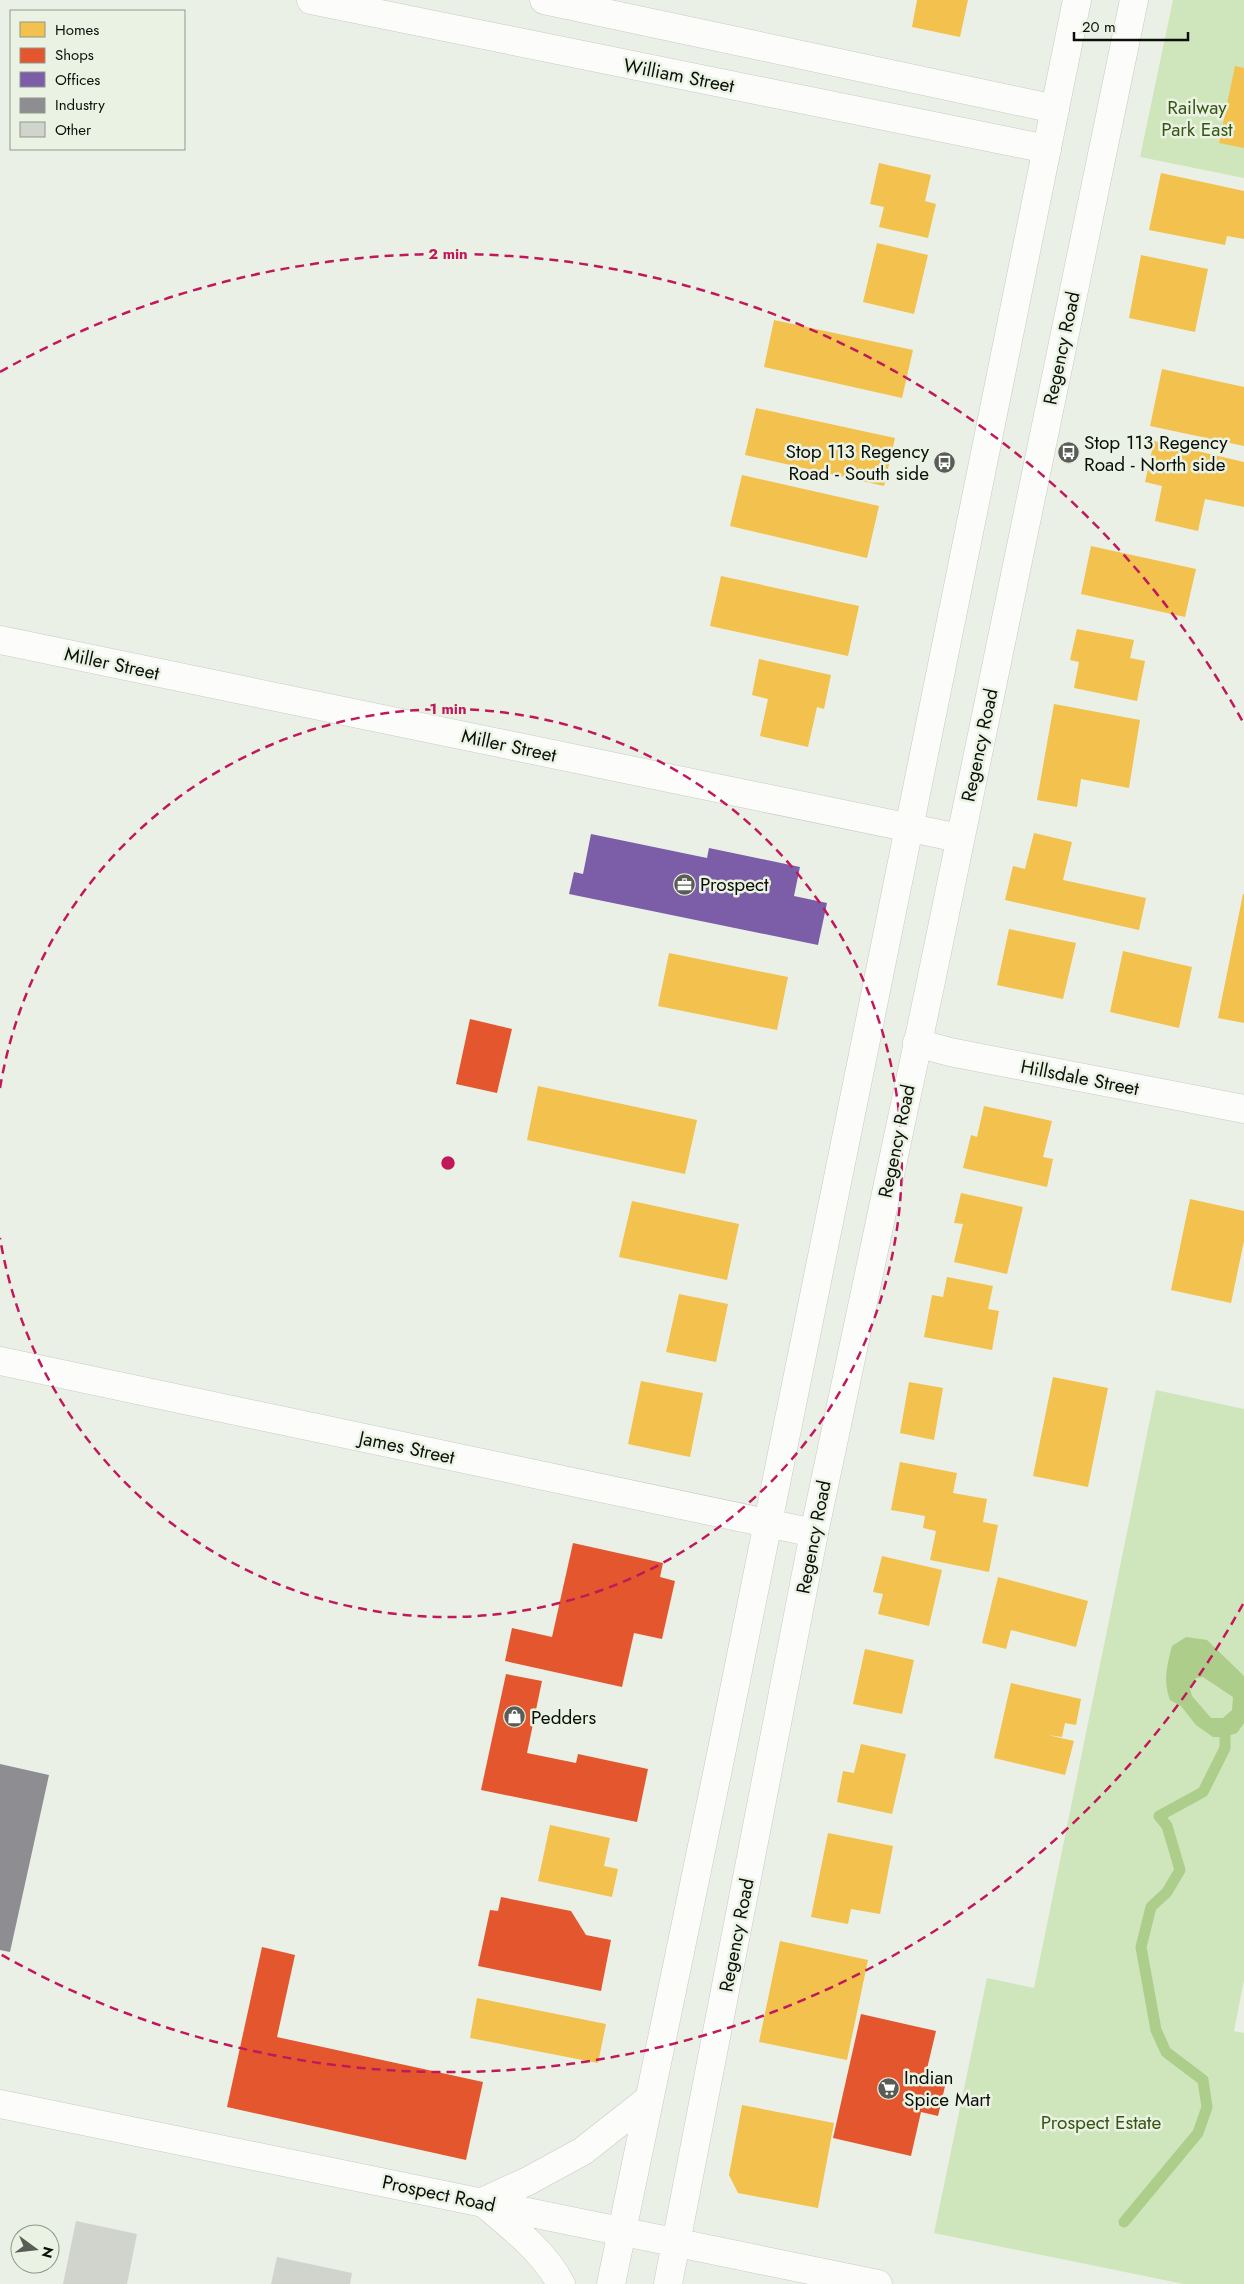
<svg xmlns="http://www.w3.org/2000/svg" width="1244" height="2284" viewBox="0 0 1244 2284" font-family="Jost,sans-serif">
	<rect width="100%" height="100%" fill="#ebf0e6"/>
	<path fill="#cfe5bb" d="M1173 0H1244V178L1140 157Z
		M1156 1390 1244 1409V1980L1234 2031 1244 2033V2284H1184L934 2233 987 1978 1034 1988Z"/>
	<path fill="#adcd8a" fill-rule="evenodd" d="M1186 1637 1207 1640 1244 1676V1723L1237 1733 1225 1737H1213L1196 1725 1181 1706 1170 1700C1163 1680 1167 1666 1172 1646ZM1203 1677 1233 1697 1232 1710 1223 1718H1211L1192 1696 1190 1688 1196 1678Z"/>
	<path fill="#f2c14e" d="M917 0H968L960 37 912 27Z
		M1235 66 1244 68V148L1219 143Z
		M879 163 931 175 925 201 936 204 928 238 879 227 884 207 870 204Z
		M1161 173 1244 191V239L1227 236 1225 245 1149 230Z
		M877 243 928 255 914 314 863 302Z
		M1141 255 1208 269 1195 332 1129 318Z
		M774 320 913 350 902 398 764 367Z
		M1162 369 1244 387V446L1150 426Z
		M756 408 895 438 884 486 745 455Z
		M1154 441 1244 462V507L1205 499 1198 531 1155 521 1162 486 1145 482Z
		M742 475 879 506 867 558 730 526Z
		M1091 546 1196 569 1185 617 1081 594Z
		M721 576 859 606 848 656 710 626Z
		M1077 629 1134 640 1130 658 1145 661 1137 701 1074 688 1079 662 1070 660Z
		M759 659 831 675 824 709 817 707 808 747 760 736 768 699 752 695Z
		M1054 704 1140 720 1129 788 1081 779 1077 807 1037 800Z
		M1034 833 1072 842 1063 880 1146 898 1139 930 1005 900 1013 866 1025 869Z
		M1243 894H1244V1023L1218 1018Z
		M1009 929 1076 943 1063 999 997 985Z
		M1123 951 1192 967 1179 1028 1110 1012Z
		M669 953 788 977 777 1030 658 1006Z
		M538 1086 697 1120 685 1174 527 1140Z
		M984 1106 1052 1121 1043 1157 1053 1159 1047 1187 963 1168 971 1135 977 1137Z
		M961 1193 1023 1207 1007 1274 954 1262 963 1224 954 1223Z
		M1190 1199 1244 1211V1241L1231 1303 1171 1290Z
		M632 1201 739 1224 727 1280 619 1257Z
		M947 1277 993 1286 988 1309 999 1311 992 1350 924 1337 932 1295 943 1297Z
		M679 1294 728 1304 716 1362 666 1352Z
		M1053 1377 1108 1388 1088 1487 1033 1476Z
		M641 1381 703 1393 690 1457 628 1444Z
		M909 1382 943 1388 934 1440 900 1433Z
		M900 1462 957 1473 953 1493 987 1499 983 1522 998 1525 989 1572 930 1560 936 1531 923 1528 925 1516 891 1510Z
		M882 1556 942 1570 929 1626 878 1614 883 1594 873 1592Z
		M998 1577 1088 1601 1076 1647 1011 1630 1006 1649 982 1643Z
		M865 1649 914 1660 902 1714 853 1704Z
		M1011 1683 1081 1699 1076 1725 1065 1723 1062 1737 1048 1735 1074 1741 1065 1775 994 1758Z
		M861 1744 906 1754 892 1814 837 1802 843 1771 854 1773Z
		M550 1825 610 1838 604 1866 618 1869 612 1897 538 1881Z
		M828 1833 893 1846 880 1914 851 1909 848 1924 811 1917Z
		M780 1941 868 1960 847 2060 759 2042Z
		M477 1998 606 2024 598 2063 470 2038Z
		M742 2105 834 2123 818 2208 738 2193 729 2175Z"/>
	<path fill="#e4572e" d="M470 1019 512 1029 497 1093 456 1084Z
		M573 1543 663 1563 660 1577 675 1581 662 1639 634 1633 622 1687 505 1661 512 1628 552 1637Z
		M506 1674 542 1681 527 1753 576 1763 578 1754 648 1769 637 1822 481 1790Z
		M501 1897 571 1911 586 1935 611 1940 601 1991 478 1966 490 1910 498 1911Z
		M262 1947 295 1955 277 2037 483 2082 466 2160 227 2107Z
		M861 2014 936 2031 926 2073 947 2078 938 2116 921 2112 911 2156 833 2138Z"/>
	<path fill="#7b5ea7" d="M591 834 707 858 709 848 800 867 794 896 827 903 818 945 569 894 574 872 583 874Z"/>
	<path fill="#8d8d92" d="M0 1764 49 1775 10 1952 0 1950Z"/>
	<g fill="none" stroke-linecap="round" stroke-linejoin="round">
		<path stroke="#adcd8a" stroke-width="11" d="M1124 2222 1198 2133 1207 2107 1203 2080 1166 2052 1156 2030 1141 1947 1151 1907 1167 1892 1180 1870 1167 1826 1159 1816 1203 1792 1225 1748V1737"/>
	</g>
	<path fill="#d0d4cc" d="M76 2221 137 2234 127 2284H63Z
		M277 2257 352 2273 350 2284H271Z"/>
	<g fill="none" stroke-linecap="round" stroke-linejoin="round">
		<defs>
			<path id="minor" d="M311 0 1047 149
				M544 0 1055 109
				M0 640 959 838
				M917 1043 950 1052 1244 1109
				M0 1361 814 1533"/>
			<path id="major" d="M0 2104 878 2284
				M482 2202 528 2181 583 2151 649 2099
				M485 2204C512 2227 544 2252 561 2284
				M611 2284 718 1769 1077 0
				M668 2284 814 1533 930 986 1134 0"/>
		</defs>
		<use href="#minor" stroke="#c6cac3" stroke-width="29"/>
		<use href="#major" stroke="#c6cac3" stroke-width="29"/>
		<use href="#minor" stroke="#fcfdfb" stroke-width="28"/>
		<use href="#major" stroke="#fcfdfb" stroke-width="28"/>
	</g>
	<g fill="none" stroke="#c2185b" stroke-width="2.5" stroke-dasharray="9 6">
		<path d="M0 1088A454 454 0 1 1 0 1238"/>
		<path d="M1243 1604A909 909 0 0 1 0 1954M0 372A909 909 0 0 1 1243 722"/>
	</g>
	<defs>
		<symbol id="bus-disc" viewBox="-11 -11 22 22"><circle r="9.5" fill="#5a5d56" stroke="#eaf3e3"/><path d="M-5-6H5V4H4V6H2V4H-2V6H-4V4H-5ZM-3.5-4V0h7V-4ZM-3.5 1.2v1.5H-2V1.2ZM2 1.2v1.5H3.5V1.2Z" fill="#fff"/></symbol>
		<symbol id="office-disc" viewBox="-11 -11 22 22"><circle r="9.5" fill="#5a5d56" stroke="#eaf3e3"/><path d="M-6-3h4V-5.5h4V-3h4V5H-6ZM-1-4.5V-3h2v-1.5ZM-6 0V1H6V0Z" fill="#fff"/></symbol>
		<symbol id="shop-disc" viewBox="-11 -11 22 22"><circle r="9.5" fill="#5a5d56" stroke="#eaf3e3"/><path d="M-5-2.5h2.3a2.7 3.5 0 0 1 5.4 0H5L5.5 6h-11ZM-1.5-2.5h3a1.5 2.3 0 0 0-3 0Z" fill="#fff"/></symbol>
		<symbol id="supermarket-disc" viewBox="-11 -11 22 22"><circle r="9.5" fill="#5a5d56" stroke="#eaf3e3"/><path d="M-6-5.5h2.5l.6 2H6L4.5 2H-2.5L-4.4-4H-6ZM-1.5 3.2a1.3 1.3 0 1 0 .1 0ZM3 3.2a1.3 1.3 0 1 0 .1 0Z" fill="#fff"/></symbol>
	</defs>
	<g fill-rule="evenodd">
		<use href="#bus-disc" x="1056" y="440" width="25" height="25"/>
		<use href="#bus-disc" x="932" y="450" width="25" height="25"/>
		<use href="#office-disc" x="672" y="872" width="25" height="25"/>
		<use href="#shop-disc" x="502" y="1704" width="25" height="25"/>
		<use href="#supermarket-disc" x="876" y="2076" width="25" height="25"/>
	</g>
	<g text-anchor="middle" stroke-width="5" stroke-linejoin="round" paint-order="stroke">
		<g font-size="19" fill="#0c0e09" stroke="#eaf3e3">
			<text transform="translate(679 75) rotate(11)" y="7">William Street</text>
			<text transform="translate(1061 348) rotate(-78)" y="7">Regency Road</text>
			<text transform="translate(112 663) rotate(12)" y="7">Miller Street</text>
			<text transform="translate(509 745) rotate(12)" y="7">Miller Street</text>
			<text transform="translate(979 745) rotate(-78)" y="7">Regency Road</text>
			<text transform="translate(1080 1077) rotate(11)" y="7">Hillsdale Street</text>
			<text transform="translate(896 1141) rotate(-78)" y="7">Regency Road</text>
			<text transform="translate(407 1447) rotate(12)" y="7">James Street</text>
			<text transform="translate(813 1537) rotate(-79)" y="7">Regency Road</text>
			<text transform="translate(736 1935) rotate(-79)" y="7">Regency Road</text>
			<text transform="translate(439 2193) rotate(12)" y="7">Prospect Road</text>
		</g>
		<g font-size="19" fill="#385415" stroke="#eaf3e3">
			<text x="1197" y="114">Railway<tspan x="1197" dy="22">Park East</tspan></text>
			<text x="1101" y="2129">Prospect Estate</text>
		</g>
		<g font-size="19" fill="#0c0e09" stroke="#eaf3e3" text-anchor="start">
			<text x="1084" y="449">Stop 113 Regency<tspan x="1084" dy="22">Road - North side</tspan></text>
			<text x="929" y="458" text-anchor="end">Stop 113 Regency<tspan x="929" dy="22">Road - South side</tspan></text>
			<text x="700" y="891">Prospect</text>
			<text x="531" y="1724">Pedders</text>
			<text x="904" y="2084">Indian<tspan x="904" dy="22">Spice Mart</tspan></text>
		</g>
	</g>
	<circle cx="448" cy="1163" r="8" fill="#c2185b" stroke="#eaf3e3" stroke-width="2.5"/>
	<g font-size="15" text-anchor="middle" font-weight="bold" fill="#c2185b" stroke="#eaf3e3" stroke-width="5" stroke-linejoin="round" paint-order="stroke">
		<text x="448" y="259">2 min</text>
		<text x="448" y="714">1 min</text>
	</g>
	<rect x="10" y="10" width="175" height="140" fill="#eaf3e3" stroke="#91978c"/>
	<rect x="20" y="22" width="25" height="15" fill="#f2c14e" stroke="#91978c"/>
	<text x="55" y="35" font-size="15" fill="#0c0e09">Homes</text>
	<rect x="20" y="48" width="25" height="15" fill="#e4572e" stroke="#91978c"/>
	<text x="55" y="60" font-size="15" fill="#0c0e09">Shops</text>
	<rect x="20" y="72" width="25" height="15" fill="#7b5ea7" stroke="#91978c"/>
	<text x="55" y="85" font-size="15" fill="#0c0e09">Offices</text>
	<rect x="20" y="98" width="25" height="15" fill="#8d8d92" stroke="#91978c"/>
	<text x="55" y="110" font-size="15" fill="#0c0e09">Industry</text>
	<rect x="20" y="122" width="25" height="15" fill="#d0d4cc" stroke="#91978c"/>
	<text x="55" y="135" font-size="15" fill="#0c0e09">Other</text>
	<g transform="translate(35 2249) rotate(105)"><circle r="24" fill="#eaf3e3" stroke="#91978c"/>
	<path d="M0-4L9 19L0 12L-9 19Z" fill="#5a5d56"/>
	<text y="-8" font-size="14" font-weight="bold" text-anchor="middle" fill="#0c0e09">N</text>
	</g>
	<path d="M1074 32v8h114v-8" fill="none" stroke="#0c0e09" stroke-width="2.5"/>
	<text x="1082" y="32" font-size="15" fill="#0c0e09" stroke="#eaf3e3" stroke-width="4" paint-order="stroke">20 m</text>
</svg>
